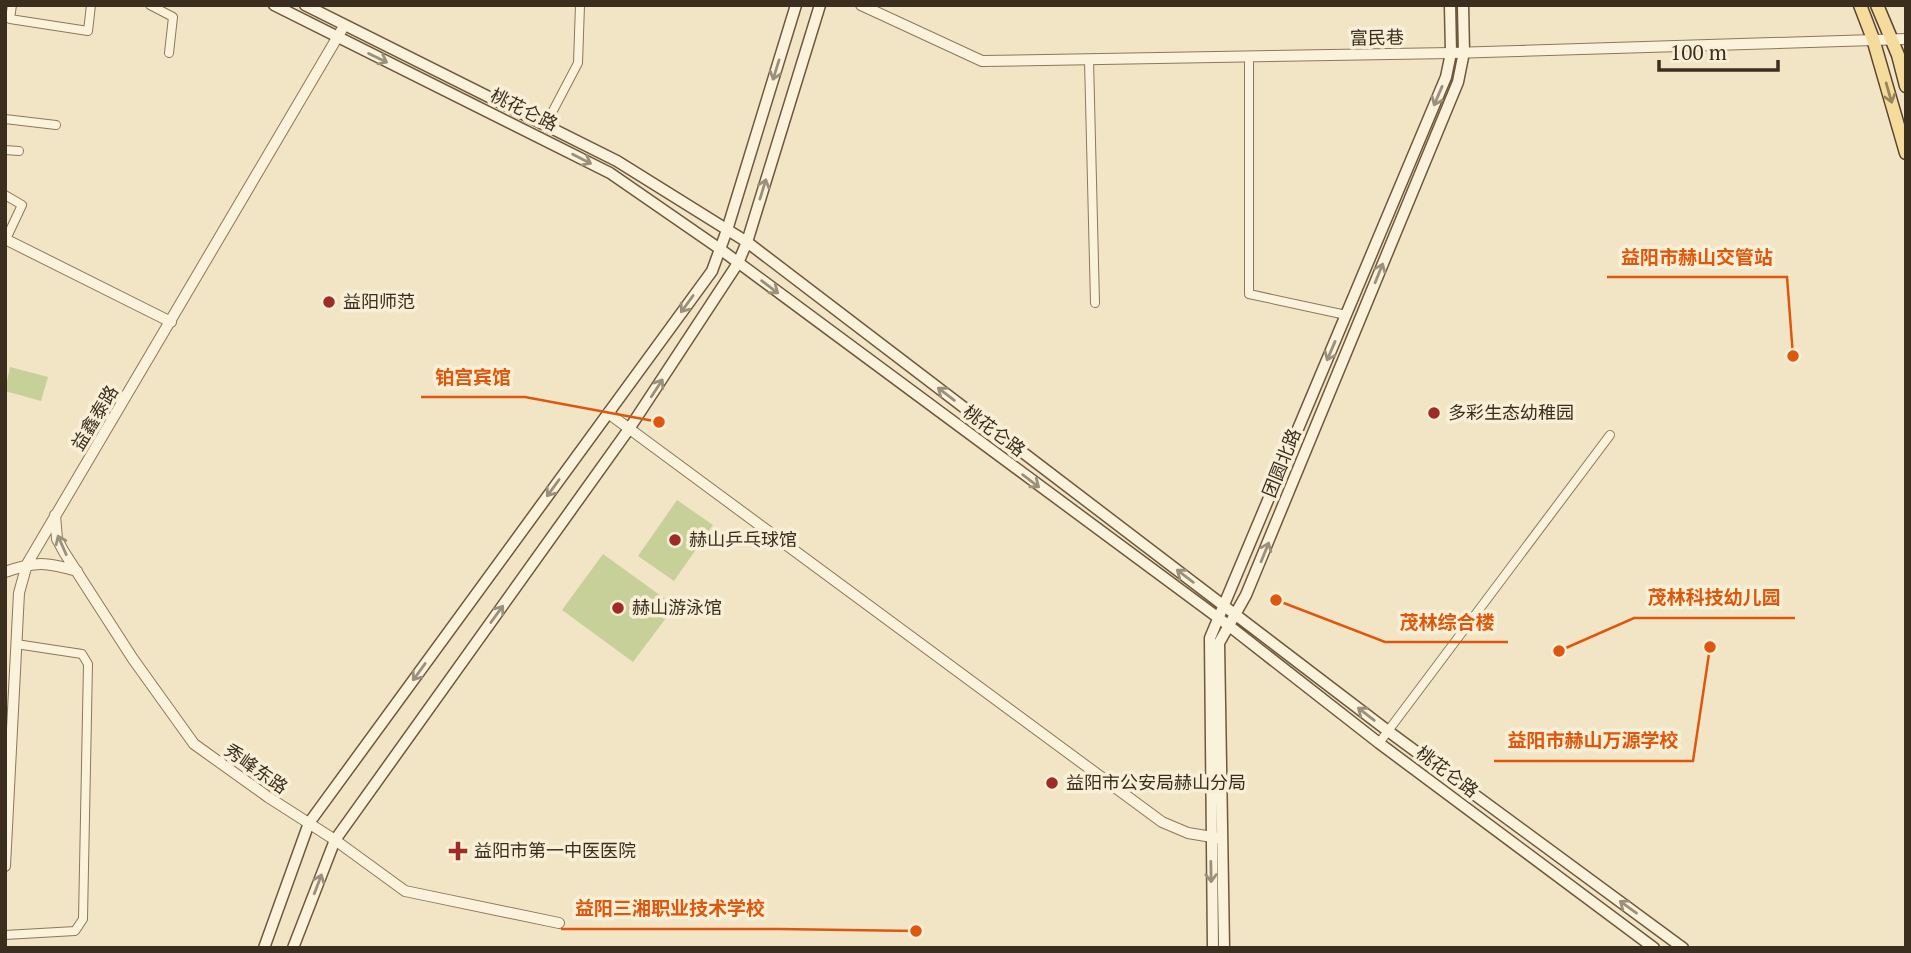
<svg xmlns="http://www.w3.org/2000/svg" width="1911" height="953" viewBox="0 0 1911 953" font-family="'PT Serif','Noto Sans SC',serif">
	<rect width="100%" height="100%" fill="#f1e5c6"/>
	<path fill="#c8d099" d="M10 367 48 377 41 401 5 391Z
		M677 500 713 525 674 581 638 556Z
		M603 554 675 606 633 662 562 610Z"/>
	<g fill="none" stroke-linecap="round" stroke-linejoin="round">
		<defs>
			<path id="minor" d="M12 5 10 19 88 31 91 5
				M150 5 173 17 169 53
				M1249 57V294L1346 315
				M1089 60 1095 303
				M5 119 56 125
				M546 124 578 63 580 5
				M5 150 19 151
				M5 195 22 205 6 239
				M1379 743 1610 435
				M5 935 75 931 83 919 88 664 82 654 16 644"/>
			<path id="tertiary" d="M861 5 982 61 1451 53 1906 39
				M5 239 171 322
				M608 413 1162 822 1188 833 1218 838
				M55 515 57 539 64 552 133 659 194 744 268 797 335 840 405 891 559 923
				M5 572C36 561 46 562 77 571
				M5 866 19 593 27 564 344 26"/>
			<path id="secondary" d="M274 5 610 173 720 249 1228 625 1379 743 1654 948
				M305 5 617 161 747 242 1388 731 1683 948
				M264 948 309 823 712 271 727 230 796 5
				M293 948 335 840 629 429 738 263 747 242 820 5
				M1213 948 1210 638 1446 77 1451 53 1450 5
				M1224 948 1219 643 1246 595 1458 82 1464 52 1463 5"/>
			<path id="primary" d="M1860 5 1873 39 1906 153
				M1877 5 1898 55 1906 86"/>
		</defs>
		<use href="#minor" stroke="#8d775a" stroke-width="10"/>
		<use href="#tertiary" stroke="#8d775a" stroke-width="12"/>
		<use href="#secondary" stroke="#6f583d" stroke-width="13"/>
		<use href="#primary" stroke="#5b442f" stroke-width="15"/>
		<use href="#minor" stroke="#faf2da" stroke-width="8"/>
		<use href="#tertiary" stroke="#faf2da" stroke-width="10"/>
		<use href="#secondary" stroke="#faf2da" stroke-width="10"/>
		<use href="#primary" stroke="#f5dc9d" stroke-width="12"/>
	</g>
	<defs><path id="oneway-shaft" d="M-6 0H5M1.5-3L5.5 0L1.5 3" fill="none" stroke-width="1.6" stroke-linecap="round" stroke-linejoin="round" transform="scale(1.75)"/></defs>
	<g stroke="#9b907c">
		<use href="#oneway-shaft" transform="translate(378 58) rotate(26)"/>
		<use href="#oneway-shaft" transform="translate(776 70) rotate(107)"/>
		<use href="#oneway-shaft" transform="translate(1438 96) rotate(113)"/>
		<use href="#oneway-shaft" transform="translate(582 159) rotate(27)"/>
		<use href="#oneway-shaft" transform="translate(763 189) rotate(-73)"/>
		<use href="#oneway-shaft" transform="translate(1379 273) rotate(-68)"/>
		<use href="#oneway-shaft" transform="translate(770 287) rotate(37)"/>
		<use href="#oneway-shaft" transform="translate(687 304) rotate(126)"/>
		<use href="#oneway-shaft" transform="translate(1331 351) rotate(113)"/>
		<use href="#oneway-shaft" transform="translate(657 388) rotate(-57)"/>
		<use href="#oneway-shaft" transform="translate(946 394) rotate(-143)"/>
		<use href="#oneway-shaft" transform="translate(1031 481) rotate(37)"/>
		<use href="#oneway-shaft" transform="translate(553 488) rotate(126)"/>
		<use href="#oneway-shaft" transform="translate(62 545) rotate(-114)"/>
		<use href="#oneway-shaft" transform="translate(1265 552) rotate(-68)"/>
		<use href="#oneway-shaft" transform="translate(1185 576) rotate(-143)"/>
		<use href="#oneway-shaft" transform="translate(497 614) rotate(-54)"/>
		<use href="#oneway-shaft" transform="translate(419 672) rotate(126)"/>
		<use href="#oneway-shaft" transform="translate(1366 714) rotate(-142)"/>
		<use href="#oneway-shaft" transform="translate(1211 872) rotate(89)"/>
		<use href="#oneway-shaft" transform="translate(318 884) rotate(-69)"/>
		<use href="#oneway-shaft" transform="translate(1628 907) rotate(-144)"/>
	</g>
	<use stroke="#98855e" href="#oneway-shaft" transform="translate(1889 93) rotate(74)"/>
	<g fill="#9f2a27" stroke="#f7efd6" stroke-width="2.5">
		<circle cx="329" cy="302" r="7"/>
		<circle cx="1434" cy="413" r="7"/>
		<circle cx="675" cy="540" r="7"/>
		<circle cx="618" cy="608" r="7"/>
		<circle cx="1052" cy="783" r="7"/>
		<path d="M454.5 840.5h7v7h7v7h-7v7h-7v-7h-7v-7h7z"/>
	</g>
	<g text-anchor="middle" stroke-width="7" stroke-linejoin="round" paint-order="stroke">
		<g font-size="18" fill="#3c2e1f" stroke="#f7efd6">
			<text transform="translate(1377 38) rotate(-1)" y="6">富民巷</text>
			<text transform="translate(524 110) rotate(26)" y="6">桃花仑路</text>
			<text transform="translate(95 418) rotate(-59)" y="6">益鑫泰路</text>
			<text transform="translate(994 431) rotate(37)" y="6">桃花仑路</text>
			<text transform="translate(1282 463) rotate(-68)" y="6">团圆北路</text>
			<text transform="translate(256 769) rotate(35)" y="6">秀峰东路</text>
			<text transform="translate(1447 772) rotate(37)" y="6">桃花仑路</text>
		</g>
		<g font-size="18" fill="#3c2e1f" stroke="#f7efd6" text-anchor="start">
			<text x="343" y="308">益阳师范</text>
			<text x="1448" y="419">多彩生态幼稚园</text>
			<text x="689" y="546">赫山乒乓球馆</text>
			<text x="632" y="614">赫山游泳馆</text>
			<text x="1066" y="789">益阳市公安局赫山分局</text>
			<text x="474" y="857">益阳市第一中医医院</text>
		</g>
	</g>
	<path fill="none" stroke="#df570d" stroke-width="2.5" d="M1793 356L1787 277H1607M659 422L525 397H421M1559 651L1634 618H1795M1276 600L1385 642H1508M1710 647L1693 761H1494M916 931L779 929H561"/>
	<g fill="#df570d" stroke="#f7efd6" stroke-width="2.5">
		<circle cx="1793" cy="356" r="7"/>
		<circle cx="659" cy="422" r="7"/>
		<circle cx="1559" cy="651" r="7"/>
		<circle cx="1276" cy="600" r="7"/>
		<circle cx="1710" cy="647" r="7"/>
		<circle cx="916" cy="931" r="7"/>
	</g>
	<g font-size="19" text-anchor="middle" font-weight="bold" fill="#df570d" stroke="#f7efd6" stroke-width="7" stroke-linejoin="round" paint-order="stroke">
		<text x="1697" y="264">益阳市赫山交管站</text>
		<text x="473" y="384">铂宫宾馆</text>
		<text x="1714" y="604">茂林科技幼儿园</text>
		<text x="1447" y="629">茂林综合楼</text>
		<text x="1593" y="747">益阳市赫山万源学校</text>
		<text x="670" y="915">益阳三湘职业技术学校</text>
	</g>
	<rect width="1911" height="953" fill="none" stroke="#3c2e1f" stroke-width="14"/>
	<path d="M1659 60v10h119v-10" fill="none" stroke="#3c2e1f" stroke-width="3.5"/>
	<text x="1670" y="60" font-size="21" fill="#3c2e1f" stroke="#f7efd6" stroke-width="5" paint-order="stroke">100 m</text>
</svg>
